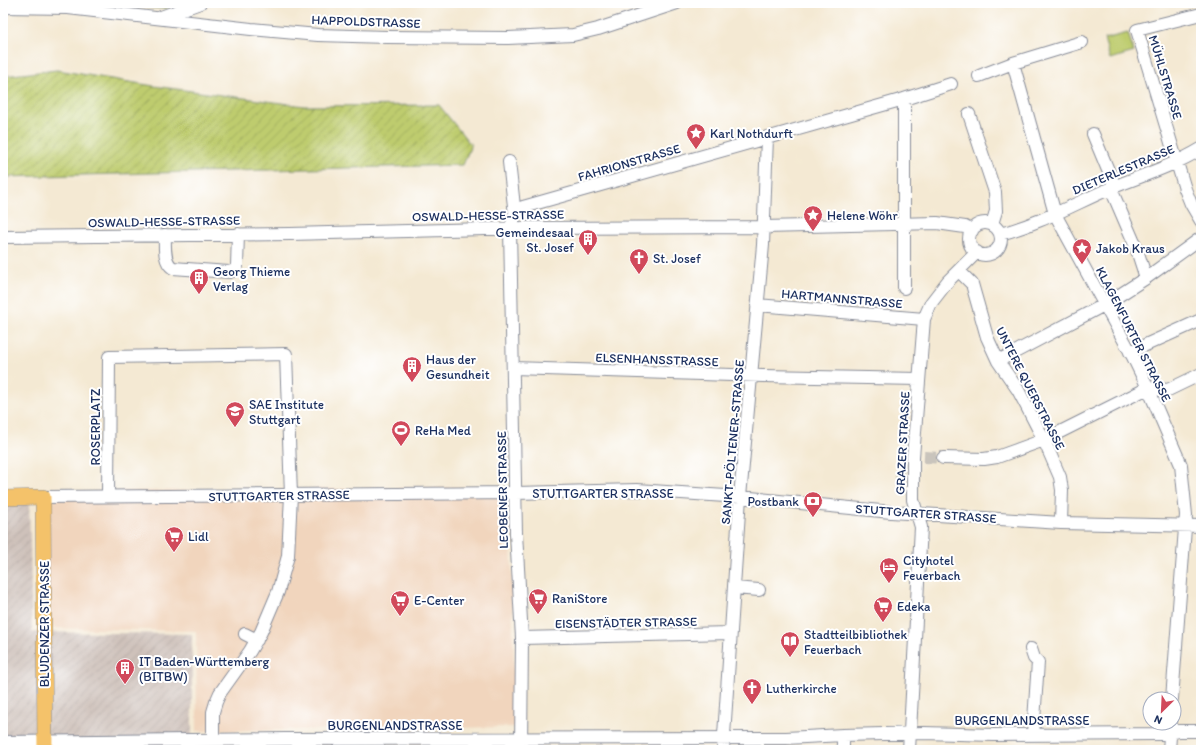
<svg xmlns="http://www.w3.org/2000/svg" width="1204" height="753" viewBox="0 0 1204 753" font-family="Itim,sans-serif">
	<defs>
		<pattern id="industrial-furrows" width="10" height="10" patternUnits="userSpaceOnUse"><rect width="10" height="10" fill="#cec1ba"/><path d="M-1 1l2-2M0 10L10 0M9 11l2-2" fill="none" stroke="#b0a6a2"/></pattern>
		<pattern id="grass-dots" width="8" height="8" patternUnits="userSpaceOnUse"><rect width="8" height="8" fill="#becc6e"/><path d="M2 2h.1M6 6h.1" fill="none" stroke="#9aa65e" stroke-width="1.8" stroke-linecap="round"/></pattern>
		<pattern id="forest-firs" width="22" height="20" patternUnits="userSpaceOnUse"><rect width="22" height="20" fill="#96b061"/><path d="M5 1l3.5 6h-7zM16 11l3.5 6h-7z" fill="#7a9053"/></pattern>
		<pattern id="garden-furrows" width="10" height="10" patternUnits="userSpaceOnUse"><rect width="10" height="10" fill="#becc6e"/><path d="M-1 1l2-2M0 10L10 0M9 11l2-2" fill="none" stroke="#9aa65e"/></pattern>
	</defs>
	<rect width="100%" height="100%" fill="#fff"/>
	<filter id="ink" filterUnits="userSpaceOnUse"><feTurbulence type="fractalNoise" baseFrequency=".025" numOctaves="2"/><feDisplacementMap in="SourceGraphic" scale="8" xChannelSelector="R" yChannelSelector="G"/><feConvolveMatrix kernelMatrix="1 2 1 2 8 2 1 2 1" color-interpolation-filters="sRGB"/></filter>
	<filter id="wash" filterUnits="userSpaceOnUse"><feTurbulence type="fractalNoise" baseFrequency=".012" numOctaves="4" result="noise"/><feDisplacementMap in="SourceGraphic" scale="16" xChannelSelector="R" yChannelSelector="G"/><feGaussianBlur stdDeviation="0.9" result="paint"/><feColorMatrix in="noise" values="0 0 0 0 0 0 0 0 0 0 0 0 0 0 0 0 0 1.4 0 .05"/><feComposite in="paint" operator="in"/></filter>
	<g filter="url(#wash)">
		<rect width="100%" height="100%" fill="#f4e9d3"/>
		<path fill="#f1d5bd" d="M510 487 515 727 197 731 196 631 48 628 44 492Z"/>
		<path fill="url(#industrial-furrows)" d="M3 495H29L32 632 192 634V748H338V750H3Z"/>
		<path fill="url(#grass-dots)" stroke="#6c7e66" d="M899 460H903L906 463 905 477 898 476Z"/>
		<path fill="url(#forest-firs)" stroke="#587060" d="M95 3H176L165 9Z"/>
		<path fill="url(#garden-furrows)" stroke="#6c7e66" d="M57 70 154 86 304 106 439 105 471 145 463 165 3 177V76Z"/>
		<path fill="#becc6e" stroke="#6c7e66" d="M1128 33 1134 52 1110 59 1104 39Z"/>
	</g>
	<g filter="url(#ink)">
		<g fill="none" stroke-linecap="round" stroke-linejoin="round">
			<path stroke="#c9c4bc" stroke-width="12" stroke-dasharray="12 6" stroke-linecap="butt" d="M924 457 943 458"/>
			<defs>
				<path id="minor" d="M3 7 68 8 251 29 318 35 387 37 508 38 573 35 598 29 677 3
					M1201 14 1137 30 1185 189 1191 204 1201 221
					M161 17 200 3
					M1013 63 1055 214 1133 357 1148 388 1181 465 1186 515 1172 699
					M979 76 1013 63 1082 42
					M904 99V288
					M969 114 995 192 996 211 992 224
					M1093 134 1115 187
					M509 162 515 215
					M1111 189 1136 247 1146 278
					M969 239a16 16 0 1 1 32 0a16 16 0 1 1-32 0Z
					M1000 234C1039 224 1074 204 1111 188 1141 176 1173 166 1201 149
					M165 235C165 245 163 262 173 268L229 272 235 270 237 266 238 234
					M3 237 290 234 526 228 764 227 937 223 965 227 972 231
					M959 271 972 284 987 337 998 361 1018 390 1027 407 1044 440 1060 477 1062 490 1061 523
					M757 305 924 319
					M1130 352 1201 320
					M998 361 1104 305 1146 278 1201 238
					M513 368 763 376 919 379
					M1148 388 1168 390 1201 374
					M943 458 984 459 997 457 1044 440 1148 388
					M108 496 109 357 286 354 291 495 288 556 278 592 261 632 250 651 220 693 216 702 213 712V740
					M43 497 516 493 637 490 740 497 891 512 1061 523 1201 526
					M734 588 759 590
					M245 634 257 640
					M522 638 730 633
					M1031 649 1034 658 1038 662 1033 735
					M3 742 286 739 786 738 843 735 924 733 994 735 1160 734 1179 731H1201
					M521 750 522 638 516 533 510 229 515 215 523 207 904 99 951 84
					M723 750 740 497 763 245 767 137
					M843 750V735
					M909 750 921 527 913 500V457L924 319 931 303 948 281 977 252
					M1169 750 1171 723"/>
				<path id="major" d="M3 498 43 497 45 750"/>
			</defs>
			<use href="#minor" stroke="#888c98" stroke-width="14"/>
			<use href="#major" stroke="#888c98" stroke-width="16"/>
			<use href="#minor" stroke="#fff" stroke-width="12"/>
			<use href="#major" stroke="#f4c26a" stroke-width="15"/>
		</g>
	</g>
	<defs>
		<symbol id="sight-pin" viewBox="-11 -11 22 30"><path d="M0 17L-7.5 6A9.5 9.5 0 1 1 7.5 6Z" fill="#d1495b" stroke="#fff"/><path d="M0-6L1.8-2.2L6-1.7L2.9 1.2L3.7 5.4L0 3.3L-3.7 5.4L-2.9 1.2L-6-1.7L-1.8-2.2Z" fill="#fff"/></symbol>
		<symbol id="building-pin" viewBox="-11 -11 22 30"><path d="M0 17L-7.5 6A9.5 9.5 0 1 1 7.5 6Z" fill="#d1495b" stroke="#fff"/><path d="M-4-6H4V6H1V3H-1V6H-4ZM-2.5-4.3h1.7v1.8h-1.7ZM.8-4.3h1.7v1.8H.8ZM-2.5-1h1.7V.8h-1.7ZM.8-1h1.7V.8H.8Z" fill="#fff"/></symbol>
		<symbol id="church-pin" viewBox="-11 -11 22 30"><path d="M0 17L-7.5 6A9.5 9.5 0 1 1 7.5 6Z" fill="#d1495b" stroke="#fff"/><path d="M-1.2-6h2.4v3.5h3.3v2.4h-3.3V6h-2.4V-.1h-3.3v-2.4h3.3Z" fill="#fff"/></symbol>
		<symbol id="university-pin" viewBox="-11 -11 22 30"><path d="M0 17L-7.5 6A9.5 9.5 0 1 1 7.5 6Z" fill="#d1495b" stroke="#fff"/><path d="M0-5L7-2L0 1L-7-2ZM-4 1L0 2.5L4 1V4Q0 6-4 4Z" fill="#fff"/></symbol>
		<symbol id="stadium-pin" viewBox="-11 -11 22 30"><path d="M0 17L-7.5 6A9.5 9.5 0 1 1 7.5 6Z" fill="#d1495b" stroke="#fff"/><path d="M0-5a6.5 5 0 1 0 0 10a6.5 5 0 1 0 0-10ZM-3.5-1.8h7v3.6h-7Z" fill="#fff"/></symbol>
		<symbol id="bank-pin" viewBox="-11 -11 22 30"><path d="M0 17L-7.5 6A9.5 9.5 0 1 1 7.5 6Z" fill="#d1495b" stroke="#fff"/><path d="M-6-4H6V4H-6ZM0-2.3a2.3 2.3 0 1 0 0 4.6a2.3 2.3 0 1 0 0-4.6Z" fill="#fff"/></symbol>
		<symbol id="supermarket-pin" viewBox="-11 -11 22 30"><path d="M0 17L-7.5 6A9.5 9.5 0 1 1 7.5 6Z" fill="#d1495b" stroke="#fff"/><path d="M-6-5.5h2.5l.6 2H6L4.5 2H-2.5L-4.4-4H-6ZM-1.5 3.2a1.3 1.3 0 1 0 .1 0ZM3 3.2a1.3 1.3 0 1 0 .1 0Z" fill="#fff"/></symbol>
		<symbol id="hotel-pin" viewBox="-11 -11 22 30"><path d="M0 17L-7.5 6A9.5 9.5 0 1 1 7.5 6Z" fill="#d1495b" stroke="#fff"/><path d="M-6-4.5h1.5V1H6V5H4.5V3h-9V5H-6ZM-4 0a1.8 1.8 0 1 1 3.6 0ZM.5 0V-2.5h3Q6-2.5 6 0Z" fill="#fff"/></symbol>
		<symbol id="library-pin" viewBox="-11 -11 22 30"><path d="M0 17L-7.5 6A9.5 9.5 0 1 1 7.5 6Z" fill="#d1495b" stroke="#fff"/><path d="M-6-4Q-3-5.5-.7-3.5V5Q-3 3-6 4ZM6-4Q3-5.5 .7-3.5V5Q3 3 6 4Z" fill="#fff"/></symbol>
	</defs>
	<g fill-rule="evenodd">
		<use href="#sight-pin" x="685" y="122" width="22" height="30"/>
		<use href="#sight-pin" x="802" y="204" width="22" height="30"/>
		<use href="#building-pin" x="577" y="228" width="22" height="30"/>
		<use href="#sight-pin" x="1071" y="237" width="22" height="30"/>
		<use href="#church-pin" x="628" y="247" width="22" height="30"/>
		<use href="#building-pin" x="188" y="267" width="22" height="30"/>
		<use href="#building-pin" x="401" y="355" width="22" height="30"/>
		<use href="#university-pin" x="224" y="400" width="22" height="30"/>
		<use href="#stadium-pin" x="390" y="419" width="22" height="30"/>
		<use href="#bank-pin" x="802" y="490" width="22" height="30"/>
		<use href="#supermarket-pin" x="163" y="525" width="22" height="30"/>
		<use href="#hotel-pin" x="878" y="556" width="22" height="30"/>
		<use href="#supermarket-pin" x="527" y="587" width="22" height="30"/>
		<use href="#supermarket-pin" x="389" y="589" width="22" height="30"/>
		<use href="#supermarket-pin" x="872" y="595" width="22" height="30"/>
		<use href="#library-pin" x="779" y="630" width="22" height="30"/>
		<use href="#building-pin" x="114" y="657" width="22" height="30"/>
		<use href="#church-pin" x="741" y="677" width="22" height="30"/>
	</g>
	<g text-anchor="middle" stroke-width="4" stroke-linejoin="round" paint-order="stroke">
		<g font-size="13" fill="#1b2f5e" stroke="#fff">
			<text transform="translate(366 21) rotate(2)" y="5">HAPPOLDSTRASSE</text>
			<text transform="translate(1166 77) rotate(73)" y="5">MÜHLSTRASSE</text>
			<text transform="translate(629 162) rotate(-16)" y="5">FAHRIONSTRASSE</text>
			<text transform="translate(1123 169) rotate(-23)" y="5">DIETERLESTRASSE</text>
			<text transform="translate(488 215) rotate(-1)" y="5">OSWALD-HESSE-STRASSE</text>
			<text transform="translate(164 221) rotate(-1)" y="5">OSWALD-HESSE-STRASSE</text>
			<text transform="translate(842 298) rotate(5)" y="5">HARTMANNSTRASSE</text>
			<text transform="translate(1134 334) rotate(63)" y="5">KLAGENFURTER STRASSE</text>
			<text transform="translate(657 359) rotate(2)" y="5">ELSENHANSSTRASSE</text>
			<text transform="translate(1031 388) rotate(63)" y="5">UNTERE QUERSTRASSE</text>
			<text transform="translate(95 427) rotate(-90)" y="5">ROSERPLATZ</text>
			<text transform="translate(732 442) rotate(-85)" y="5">SANKT-PÖLTENER-STRASSE</text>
			<text transform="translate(902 443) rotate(-87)" y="5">GRAZER STRASSE</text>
			<text transform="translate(502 490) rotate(-91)" y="5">LEOBENER STRASSE</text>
			<text x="603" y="498">STUTTGARTER STRASSE</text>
			<text transform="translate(279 495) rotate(-1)" y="5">STUTTGARTER STRASSE</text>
			<text transform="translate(926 513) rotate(4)" y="5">STUTTGARTER STRASSE</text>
			<text transform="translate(626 622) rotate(-1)" y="5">EISENSTÄDTER STRASSE</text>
			<text transform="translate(44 624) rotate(-90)" y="5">BLUDENZER STRASSE</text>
			<text x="1022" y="725">BURGENLANDSTRASSE</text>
			<text x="395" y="730">BURGENLANDSTRASSE</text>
		</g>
		<g font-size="13" fill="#1b2f5e" stroke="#fff" text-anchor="start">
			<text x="710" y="138">Karl Nothdurft</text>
			<text x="827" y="220">Helene Wöhr</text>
			<text x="574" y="237" text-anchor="end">Gemeindesaal<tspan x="574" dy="15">St. Josef</tspan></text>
			<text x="1096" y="253">Jakob Kraus</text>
			<text x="653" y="263">St. Josef</text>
			<text x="213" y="276">Georg Thieme<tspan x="213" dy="15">Verlag</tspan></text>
			<text x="426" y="364">Haus der<tspan x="426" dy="15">Gesundheit</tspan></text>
			<text x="249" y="409">SAE Institute<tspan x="249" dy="15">Stuttgart</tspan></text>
			<text x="415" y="435">ReHa Med</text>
			<text x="799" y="506" text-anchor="end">Postbank</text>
			<text x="188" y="541">Lidl</text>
			<text x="903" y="565">Cityhotel<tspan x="903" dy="15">Feuerbach</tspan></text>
			<text x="552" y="603">RaniStore</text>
			<text x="414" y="605">E-Center</text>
			<text x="897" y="611">Edeka</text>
			<text x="804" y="639">Stadtteilbibliothek<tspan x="804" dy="15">Feuerbach</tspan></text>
			<text x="139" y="666">IT Baden-Württemberg<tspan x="139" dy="15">(BITBW)</tspan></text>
			<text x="766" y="693">Lutherkirche</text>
		</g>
	</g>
	<rect width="1204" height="753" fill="none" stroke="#fff" stroke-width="16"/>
	<g transform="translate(1162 711) rotate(204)"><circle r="19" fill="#ffffff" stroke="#a4acbf"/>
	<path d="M0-3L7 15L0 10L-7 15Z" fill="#d1495b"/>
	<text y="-6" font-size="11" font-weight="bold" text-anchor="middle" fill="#1b2f5e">N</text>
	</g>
</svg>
